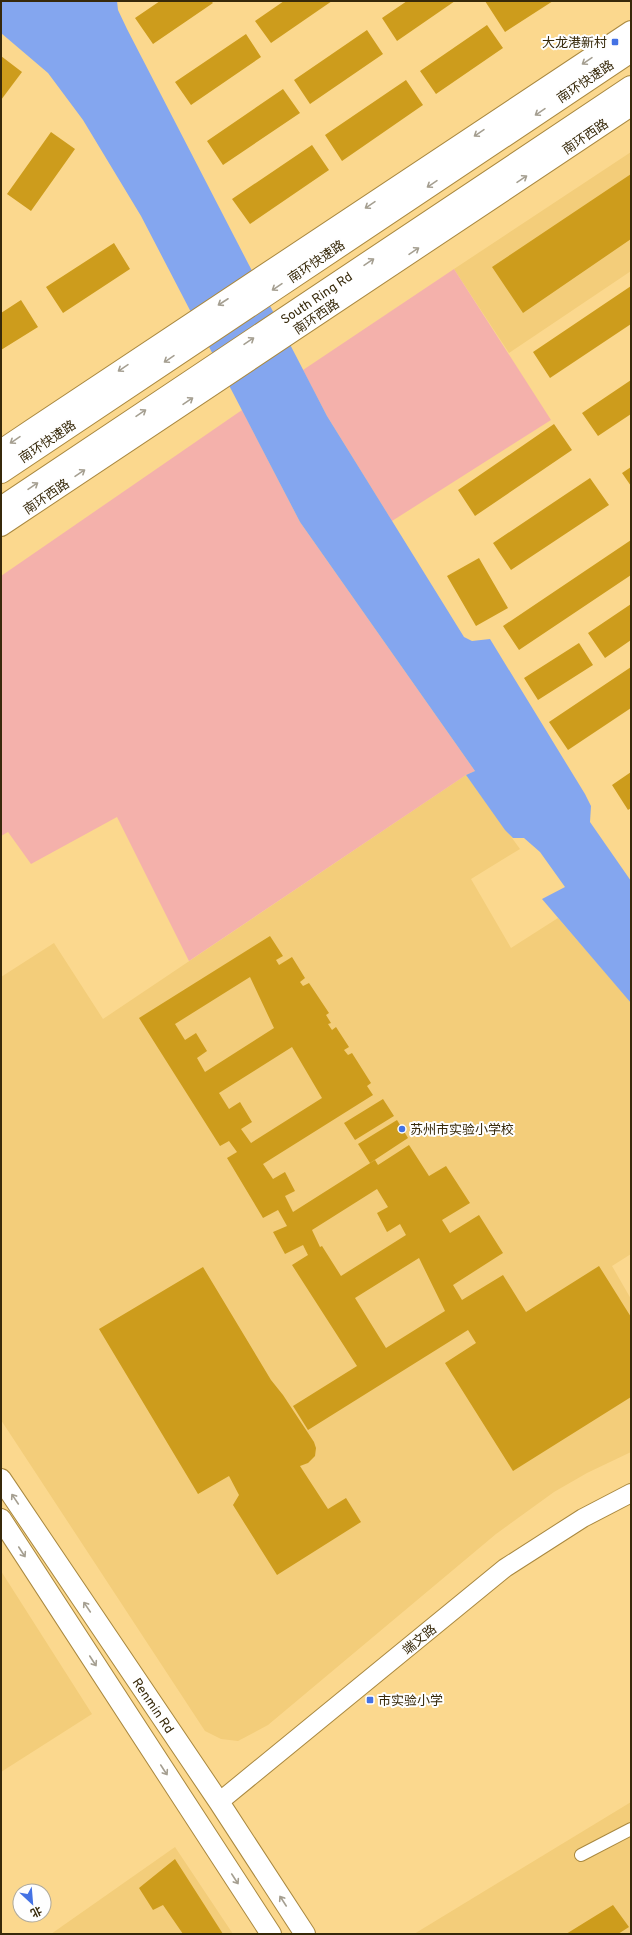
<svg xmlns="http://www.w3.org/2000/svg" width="632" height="1935" viewBox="0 0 632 1935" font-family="Overpass,'Noto Sans SC',sans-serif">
	<rect width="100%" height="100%" fill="#fbd88e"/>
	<path fill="#f3cd7a" d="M631 152V271L509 353 454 269Z
		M466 775 520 849 471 879 511 948 558 918 631 1002V1254L612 1266 631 1299V1452L587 1473 554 1492 496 1534 268 1725 238 1741 221 1739 205 1731 1 1420V977L54 943 103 1019Z
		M1 1571 92 1714 1 1772Z
		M631 1802V1934H414Z
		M175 1847 233 1934H51Z"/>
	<path fill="#f4b1ab" d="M454 269 551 420 392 521 327 416 303 370Z
		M242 410 300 522 475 771 466 775 189 961 117 817 31 864 8 832 1 836V576Z"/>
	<path fill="#84a6ef" d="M1 1H117L118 10 127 29 327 416 464 637 472 641 490 639 585 794 591 806 590 822 631 881V1003L542 899 565 887 540 852 524 838H513L505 830 466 775 475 771 300 522 141 216 83 120 48 73 1 33Z"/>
	<path fill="#cd9c1c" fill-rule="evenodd" d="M160 1H211L213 3 153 44 135 18Z
		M284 1H332L271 43 255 21Z
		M407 1H455L397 41 382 18Z
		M485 1H553L505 32Z
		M487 25 503 48 436 94 420 71Z
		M367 30 383 54 310 104 294 80Z
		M246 34 261 57 191 105 175 82Z
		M1 56 22 72 1 100Z
		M406 80 423 105 342 161 325 135Z
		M283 89 300 113 223 165 207 141Z
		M51 132 75 149 31 211 7 194Z
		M312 145 329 170 250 224 232 199Z
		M631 174V239L523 313 492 267Z
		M114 243 130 269 63 313 46 287Z
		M631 286V324L550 378 533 352Z
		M21 300 38 327 1 350V313Z
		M631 380V414L598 436 582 413Z
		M554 424 572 450 475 516 458 490Z
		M631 467V486L622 473Z
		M590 478 609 505 511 570 493 543Z
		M631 540V575L519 650 503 626Z
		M479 558 508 608 476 626 447 576Z
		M631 604V640L605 658 588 633Z
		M579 643 593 665 538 700 524 678Z
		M631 667V708L568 750 549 722Z
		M631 772V808L628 810 612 785Z
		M270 936 283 956 276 960 279 965 292 957 305 978 300 982 303 986 309 983 329 1013 326 1015 331 1023 328 1024 332 1030 336 1027 349 1047 344 1050 348 1055 352 1053 371 1083 367 1086 373 1095 263 1164 273 1179 285 1172 295 1191 285 1196 293 1212 375 1160 378 1165 409 1145 429 1176 446 1166 470 1203 442 1220 450 1233 479 1215 503 1253 453 1285 462 1300 503 1275 526 1312 599 1266 631 1317V1397L513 1471 445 1363 476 1343 468 1330 308 1430 293 1406 357 1366 292 1265 308 1255 303 1245 285 1254 273 1232 287 1226 278 1210 263 1218 227 1158 237 1152 229 1141 220 1146 139 1018ZM250 977 274 1028 205 1072 197 1058 207 1051 196 1033 185 1040 175 1024ZM292 1047 322 1098 251 1143 241 1129 252 1122 240 1102 229 1109 219 1093ZM377 1189 388 1207 377 1213 387 1232 400 1224 406 1235 341 1276 322 1246 320 1247 312 1230ZM419 1258 445 1311 386 1348 355 1298Z
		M383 1099 394 1116 355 1140 344 1123Z
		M397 1120 408 1138 370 1163 358 1144Z
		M203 1267 271 1380 283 1395 314 1442 316 1448 315 1456 308 1463 300 1466 328 1509 346 1498 361 1522 277 1575 233 1505 239 1495 229 1476 198 1494 99 1329Z
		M175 1859 223 1934H183L163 1905 153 1910 139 1888Z
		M613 1905 629 1927 618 1934H566Z"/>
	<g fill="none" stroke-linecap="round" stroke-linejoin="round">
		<defs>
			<path id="street" d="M581 1855 631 1829"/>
			<path id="secondary" d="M219 1802 505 1568 583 1518 631 1493"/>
			<g id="primary">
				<path d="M1 450C210 309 421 171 631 31"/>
				<path d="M1 526 631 106"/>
				<path id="s1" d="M1 1479 219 1802 305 1934"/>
				<path d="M1 1519 271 1934"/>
			</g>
			<g id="highway">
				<path d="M1 472 631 51"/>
				<path id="s2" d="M1 508 631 87"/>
			</g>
		</defs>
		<use href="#street" stroke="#a9883f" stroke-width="14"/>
		<use href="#secondary" stroke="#a9883f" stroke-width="20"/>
		<use href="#primary" stroke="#a9883f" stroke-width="22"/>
		<use href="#highway" stroke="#a9883f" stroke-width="24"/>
		<use href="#street" stroke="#fff" stroke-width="12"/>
		<use href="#secondary" stroke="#fff" stroke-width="18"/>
		<use href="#primary" stroke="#fff" stroke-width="20"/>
		<use href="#highway" stroke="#fff" stroke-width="22"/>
	</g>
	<defs><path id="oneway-shaft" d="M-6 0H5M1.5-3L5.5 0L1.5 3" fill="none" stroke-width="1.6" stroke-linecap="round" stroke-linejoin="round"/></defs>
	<g stroke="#a59f91">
		<use href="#oneway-shaft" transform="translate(587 61) rotate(146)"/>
		<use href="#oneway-shaft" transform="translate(540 112) rotate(146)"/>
		<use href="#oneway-shaft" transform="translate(479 133) rotate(146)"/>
		<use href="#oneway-shaft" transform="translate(522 179) rotate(-34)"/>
		<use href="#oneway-shaft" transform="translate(432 184) rotate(146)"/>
		<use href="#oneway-shaft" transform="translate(370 205) rotate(146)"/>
		<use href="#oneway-shaft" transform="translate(414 251) rotate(-34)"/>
		<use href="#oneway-shaft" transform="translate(369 262) rotate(-34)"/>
		<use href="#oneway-shaft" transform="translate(277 287) rotate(146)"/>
		<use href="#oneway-shaft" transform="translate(223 302) rotate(147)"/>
		<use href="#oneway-shaft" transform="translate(249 341) rotate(-34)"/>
		<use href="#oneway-shaft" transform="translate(169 359) rotate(146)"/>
		<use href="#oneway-shaft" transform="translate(123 368) rotate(146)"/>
		<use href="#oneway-shaft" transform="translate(188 401) rotate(-34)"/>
		<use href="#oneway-shaft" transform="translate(141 413) rotate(-34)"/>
		<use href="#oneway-shaft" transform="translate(15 440) rotate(146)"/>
		<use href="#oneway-shaft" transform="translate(80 473) rotate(-34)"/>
		<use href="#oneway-shaft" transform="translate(33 486) rotate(-34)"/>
		<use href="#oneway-shaft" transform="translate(15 1499) rotate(-124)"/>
		<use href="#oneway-shaft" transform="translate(22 1552) rotate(57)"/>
		<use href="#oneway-shaft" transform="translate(87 1607) rotate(-124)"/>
		<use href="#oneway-shaft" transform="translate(93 1661) rotate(57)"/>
		<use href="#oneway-shaft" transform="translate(164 1770) rotate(57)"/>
		<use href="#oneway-shaft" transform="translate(235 1879) rotate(57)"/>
		<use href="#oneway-shaft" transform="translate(283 1901) rotate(-123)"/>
	</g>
	<g fill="#4472e4" stroke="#fefefe" stroke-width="1.5">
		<rect x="611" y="38" width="8" height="8" rx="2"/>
		<circle cx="402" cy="1129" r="4"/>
		<rect x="366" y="1696" width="8" height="8" rx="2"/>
	</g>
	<g text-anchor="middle" stroke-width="4" stroke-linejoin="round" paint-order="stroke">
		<g font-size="13" fill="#37290a" stroke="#fefefe" text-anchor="start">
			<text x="607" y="47" text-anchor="end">大龙港新村</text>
			<text x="410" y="1134">苏州市实验小学校</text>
			<text x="378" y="1705">市实验小学</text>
		</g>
		<g font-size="13" fill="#37290a" stroke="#fefefe">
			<text transform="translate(585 81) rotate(-34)" y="5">南环快速路</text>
			<text transform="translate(585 136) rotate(-34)" y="5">南环西路</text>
			<text transform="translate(316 261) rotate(-34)" y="5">南环快速路</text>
			<text dy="5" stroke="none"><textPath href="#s2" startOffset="379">South Ring Rd</textPath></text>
			<text transform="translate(316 316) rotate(-34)" y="5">南环西路</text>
			<text transform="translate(47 441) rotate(-34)" y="5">南环快速路</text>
			<text transform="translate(46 496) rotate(-34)" y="5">南环西路</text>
			<text transform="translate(419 1639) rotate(-39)" y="5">端文路</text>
			<text dy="5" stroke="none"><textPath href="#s1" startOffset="273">Renmin Rd</textPath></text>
		</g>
	</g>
	<rect width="632" height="1935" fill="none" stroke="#37290a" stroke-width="4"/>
	<g transform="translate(32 1903) rotate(154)"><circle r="19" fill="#fefefe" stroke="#aea99c"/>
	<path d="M0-3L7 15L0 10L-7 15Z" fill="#4472e4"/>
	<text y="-6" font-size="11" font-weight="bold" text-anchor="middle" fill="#37290a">北</text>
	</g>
</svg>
